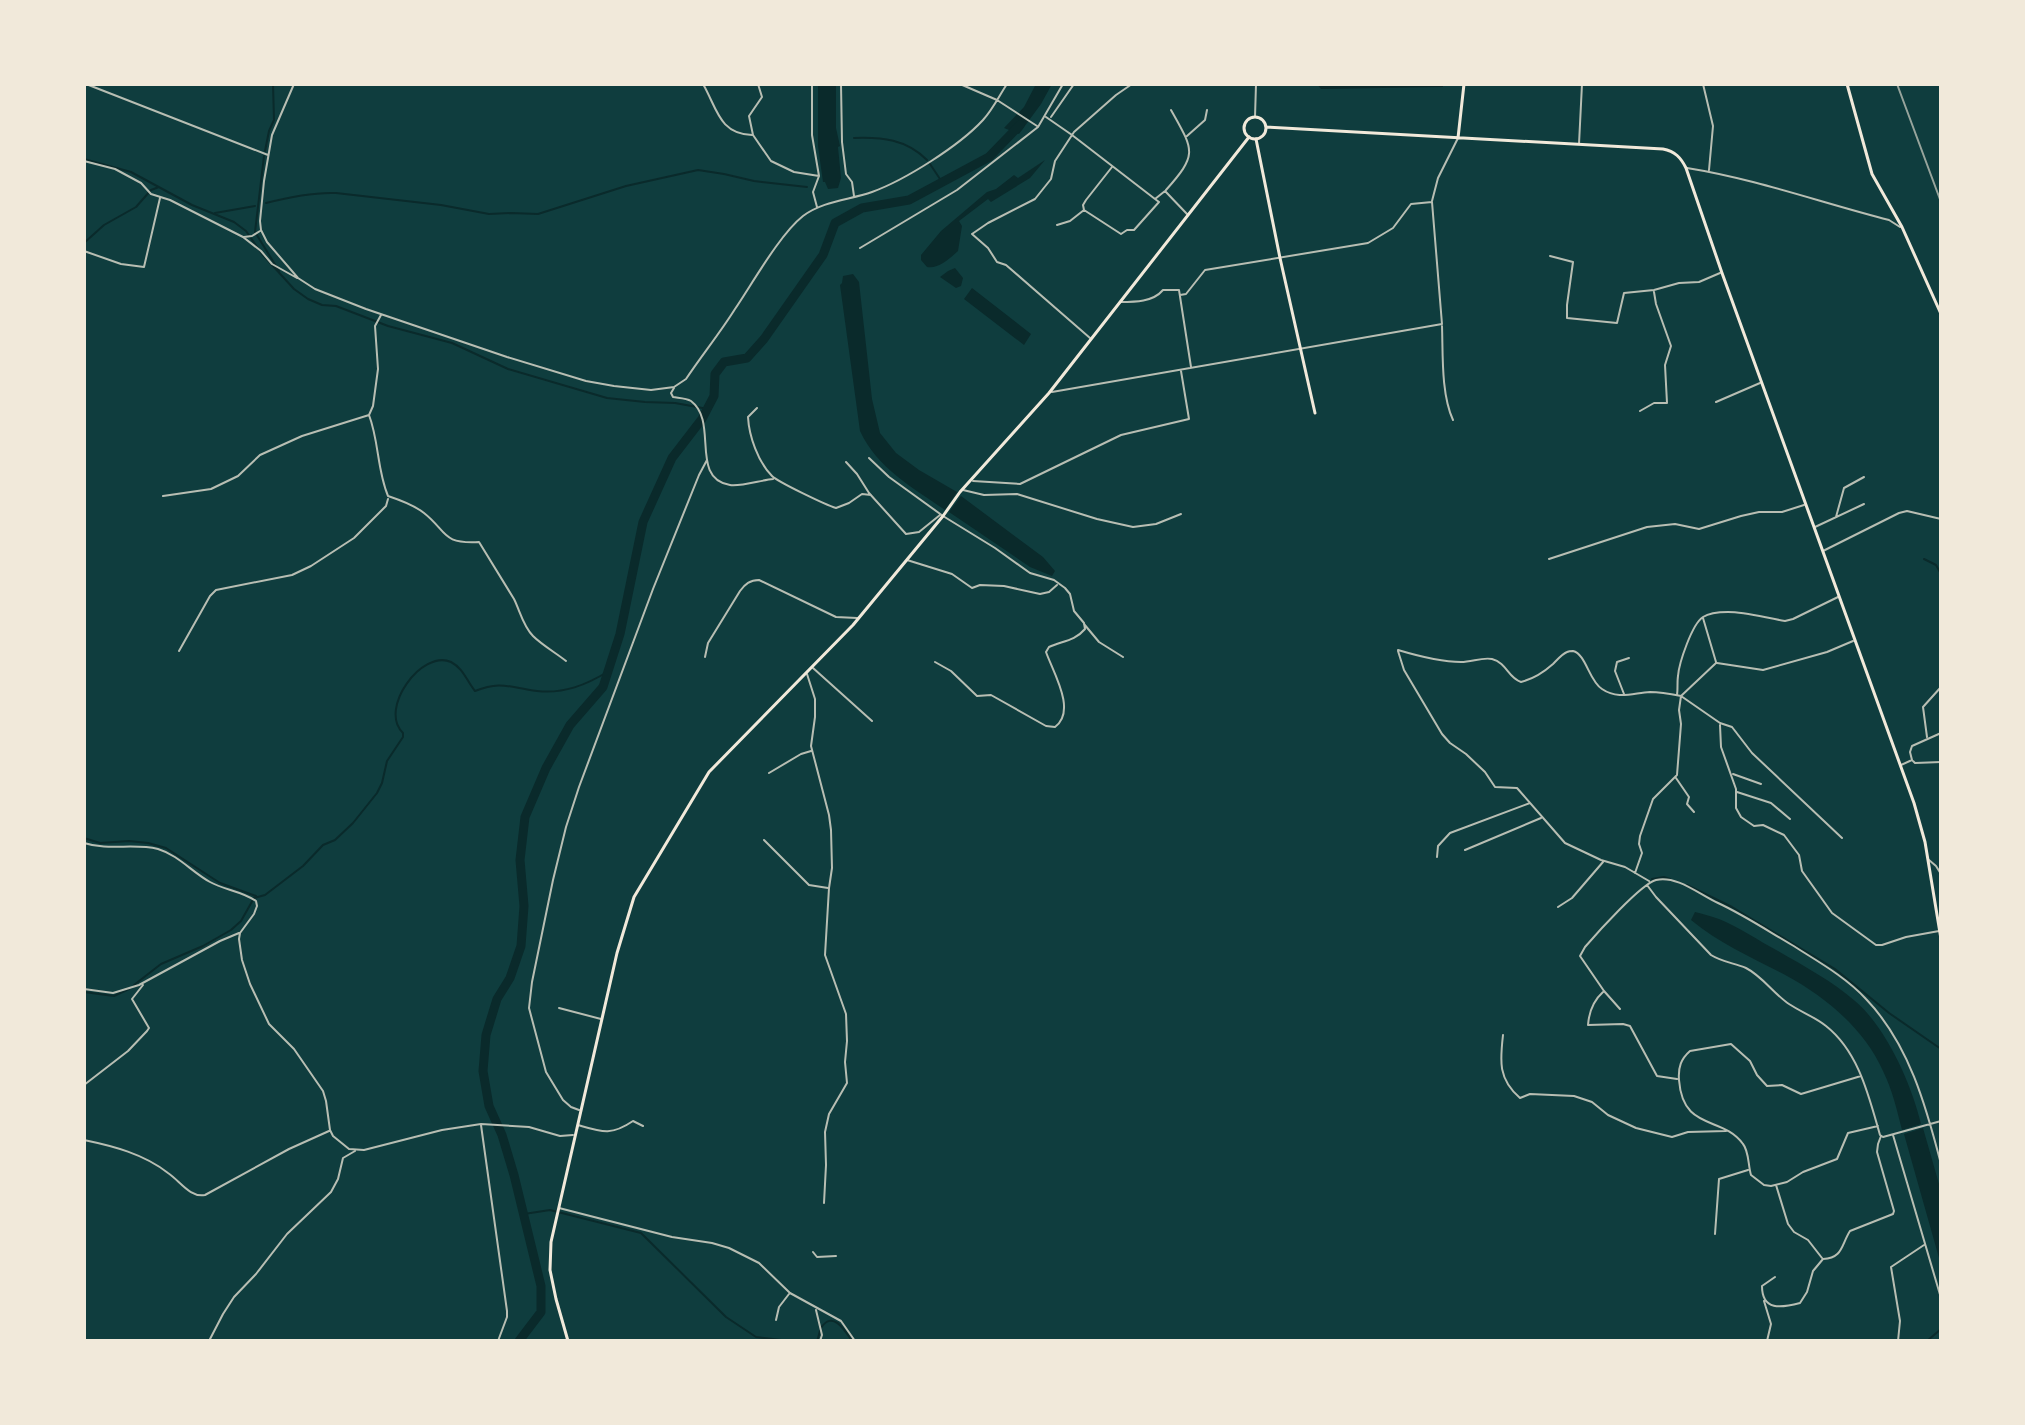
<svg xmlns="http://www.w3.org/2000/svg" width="2025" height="1425" viewBox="0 0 2025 1425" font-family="Montserrat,sans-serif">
	<rect width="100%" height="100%" fill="#0f3d3e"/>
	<path fill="#0a2a2b" d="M818 84H836V128L840 146 838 147 841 178 838 188 828 189 825 182H823L818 146Z
		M1036 84H1052L1041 104 1019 134 1004 128 1024 107Z
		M1317 84H1443V87L1321 89Z
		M1045 160 1030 178 991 202 988 199 959 221 962 226 958 251C949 259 939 269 927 267L921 260V255L941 231 987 192 996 189 1014 175 1018 178Z
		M955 268 963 278 961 286 956 288 940 277 948 271Z
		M853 274 859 282 872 399 880 433 896 453 919 470 957 492 945 510C912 487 877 468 860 431L840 285 842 283 843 276Z
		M972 288 1031 334 1024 345 964 299Z
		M961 496 1043 557 1055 571 1052 576 1030 567 949 512Z
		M1695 912C1703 914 1711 916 1719 919 1739 927 1759 941 1778 951 1804 966 1832 981 1855 1001 1886 1027 1912 1085 1921 1124L1902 1130C1897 1110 1892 1089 1883 1071 1865 1030 1826 997 1787 976 1755 959 1720 944 1691 920Z
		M1923 1128 1941 1191V1265L1904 1134Z"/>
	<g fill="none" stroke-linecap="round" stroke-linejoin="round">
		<path stroke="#0a2a2b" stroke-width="2" d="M854 138C882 137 906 139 927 160
			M265 151 269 131 274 120 273 84
			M264 156 255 232 279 271
			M84 159 131 172 192 205 234 222 246 231 262 254 294 289 308 299 322 305 336 306 388 326 452 343 508 369 607 398 645 402 675 403 708 409
			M930 164 942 182
			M266 203C289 197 312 192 336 193L441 205 489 214 511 213 538 214 626 186 698 170 724 174 754 181 807 187
			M215 213 255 206
			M84 243 104 225 136 207 151 190 159 187
			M1924 559 1936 565 1941 574
			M84 838 100 843 129 841 148 843 166 848 220 883 256 896
			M1652 879 1664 877 1670 879
			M1687 885 1732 907 1835 969 1889 1013 1941 1049
			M134 985 161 964 203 946 231 930 241 921 254 898 265 895 303 866 323 845 335 840 353 823 377 793 382 783 387 761 403 737V733C378 709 422 649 451 662 464 669 466 680 475 691 502 680 510 688 537 691 564 694 586 685 609 671
			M84 992 114 996 129 989
			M524 1214 550 1210 641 1233 726 1317 756 1337 790 1341
			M817 1341C819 1337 819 1332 821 1328 833 1309 846 1332 852 1341
			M1927 1341 1941 1329"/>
		<path stroke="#0a2a2b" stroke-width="9" d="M519 1341 541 1312V1286L514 1175 502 1135 489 1106 483 1071 486 1035 497 999 510 978 521 946 524 906 520 860 525 817 546 768 570 725 603 687 620 634 643 522 672 458 702 419 714 396 715 374 724 362 747 358 764 339 823 255 835 223 862 208 909 200 989 157 1020 125"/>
		<path stroke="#b8beb3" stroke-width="2" d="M86 84 268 155
			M294 84 272 135 264 181 260 221 261 230 267 242 298 278 315 289 366 309 507 357 586 381 614 386 651 390 674 387 686 379C702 355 720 333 735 309 752 284 780 234 803 216 823 201 849 200 872 192 905 180 959 146 983 120 993 109 999 96 1007 84
			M703 84C717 108 719 134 752 135
			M758 84 762 97 749 116 753 135 771 161 794 172 819 176
			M812 84V135L819 176 813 192 817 207
			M841 84 842 142 846 174 852 182 854 196
			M960 84 997 100 1037 126
			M1703 84 1713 126 1709 170
			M1046 117 1072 135 1155 199 1165 191 1187 214
			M1051 117 1074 84
			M1187 136 1205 120 1207 110
			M1579 144 1582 84
			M84 161 115 169 141 183 151 194 170 200 243 237 261 251 272 264 297 278
			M1687 168C1756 179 1822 203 1889 220L1900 227
			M1166 190C1198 154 1194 151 1171 110
			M1432 201 1438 178 1458 138
			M1084 210 1121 234 1127 230H1134L1159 202 1155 199
			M1057 225 1070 221 1084 210 1083 205 1086 200 1112 167
			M244 237 252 236 260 231
			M860 248 957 190 1038 127 1063 84
			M84 251 121 264 144 267 160 198
			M1550 256 1573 262 1567 305V318L1617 323 1624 293 1654 290 1679 283 1699 282 1720 273
			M1120 302C1135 302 1153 302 1163 290H1179L1191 367
			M1442 326C1443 354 1441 394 1453 420
			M1090 338 1006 265 997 262 988 248 972 234 988 223 1035 199 1051 179 1055 161 1074 132 1116 95 1132 84
			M674 388 671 393 673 397C678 398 686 398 691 401 719 422 689 478 730 485 739 487 762 480 773 479
			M1052 392 1442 324 1432 202 1411 204 1393 228 1368 243 1205 270 1186 294 1180 295
			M1716 402 1760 383
			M757 408 748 417C749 436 758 462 772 476 778 482 826 505 836 508L849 503 862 494 871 495
			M1640 411 1654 403H1667L1665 365 1671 346 1656 304 1654 292
			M369 415C379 441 377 470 388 496 400 500 414 505 424 513 448 532 441 544 479 542L514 599C520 611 523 626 533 636 542 645 556 653 566 661
			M869 458 889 477 943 516 995 548 1030 573 1054 580 1065 588 1070 594 1074 611 1084 623 1085 629C1075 641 1062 641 1049 647L1046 652C1053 672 1077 711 1055 727L1046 726 991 695 977 696 951 671 935 662
			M846 462 857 474 869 493 906 534 919 532 940 515
			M973 481 1020 484 1121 435 1189 419 1181 371
			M963 490 984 495 1017 494 1097 519 1133 527 1156 524 1181 514
			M163 496 211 489 238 476 260 455 302 436 369 415 373 406 378 369 375 326 381 315
			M1836 517 1844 488 1864 477
			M1815 527 1864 504
			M1823 551 1899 513 1907 511 1941 519
			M1549 559 1647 527 1675 524 1699 529 1741 516 1759 512H1782L1804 505
			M907 560 952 574 972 588 980 585 1004 586 1040 594 1049 592 1057 585
			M1703 618 1716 662
			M1084 624 1099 642 1123 657
			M1398 650C1418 656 1440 662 1461 662 1472 662 1482 657 1492 659 1507 663 1508 678 1521 682 1533 679 1544 672 1553 664 1557 660 1562 654 1567 652 1569 651 1571 651 1573 651 1586 654 1589 681 1602 689 1618 700 1633 693 1650 692 1660 692 1671 694 1681 696L1716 663
			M179 651 210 596 216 590 292 575 311 566 354 538 386 506 388 499
			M1398 651 1404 670 1442 734 1450 743 1466 754 1485 772 1495 787 1517 788 1565 843 1601 860 1625 867 1649 881
			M705 657 708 643 740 591C745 584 750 580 759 580L836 617 857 618
			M1717 663 1763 670 1827 652 1853 641
			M813 668 872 721
			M807 674 815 699V717L811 746 829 815 831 830 832 868 829 888 825 955 846 1014 847 1041 845 1062 847 1083 829 1114 825 1132 826 1165 824 1203
			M1624 694 1615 671 1617 662 1629 658
			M1677 695C1678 689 1677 682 1678 676 1679 663 1692 624 1703 617 1709 613 1720 612 1728 612 1746 612 1766 618 1785 621L1793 619 1838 597
			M1720 725 1721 747 1736 789V808L1741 817 1754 826 1763 825 1784 835 1799 855 1802 871 1832 913 1876 945H1882L1906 937 1939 931
			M1927 737 1923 707 1941 687
			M1913 761 1915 763 1941 762
			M1901 765 1912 760 1910 752 1912 746 1941 733
			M769 773 801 754 811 751
			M1733 774 1761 784
			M1676 778 1689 797 1687 804 1694 812
			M1737 792 1771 803 1790 819
			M764 840 809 885 828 888
			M84 843C109 851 133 843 158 849 178 855 192 872 210 882 224 890 242 891 256 901L257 906 254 914 240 933 239 939 242 960 250 984 269 1024 294 1049 323 1091 326 1101 330 1130 333 1136 349 1149 364 1150 442 1130 481 1124 529 1127 560 1136 573 1135
			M1465 850 1541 818
			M1437 857 1438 846 1450 833 1530 803
			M1929 860 1936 866 1941 874
			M1635 873 1642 853 1639 844 1640 836 1653 799 1677 775 1681 724 1679 710 1681 696 1720 723 1732 727 1752 753 1842 838
			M1647 885 1656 897 1711 955C1722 962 1734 963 1746 968 1762 976 1774 994 1789 1004 1801 1012 1815 1017 1826 1026 1859 1052 1869 1097 1880 1135L1883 1137 1941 1121
			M1558 907 1572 898 1603 862
			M84 989 113 993 139 985 220 941 239 933
			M1603 992C1593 1001 1589 1012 1588 1025L1623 1024 1630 1026 1657 1076 1677 1079
			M559 1008 601 1019
			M1620 1009 1604 991 1580 956 1585 947C1597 933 1641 884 1656 880 1677 875 1700 895 1718 903 1744 915 1768 931 1792 945 1817 961 1846 977 1866 999 1909 1044 1926 1106 1941 1164
			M1503 1035C1500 1061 1498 1079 1520 1098L1530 1094 1574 1096 1592 1102 1608 1115 1636 1128 1672 1137 1688 1132 1726 1131
			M1861 1076 1801 1094 1782 1085 1767 1086 1757 1075 1750 1061 1731 1044 1690 1051C1681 1059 1678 1067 1679 1080 1683 1132 1722 1115 1743 1144 1749 1151 1748 1165 1751 1175L1764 1185 1771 1186 1787 1182 1803 1172 1837 1159 1848 1133 1878 1126
			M84 1085 128 1051 147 1031 149 1028 132 999 143 985
			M579 1110 571 1107 563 1100 546 1072 529 1008 532 982 553 880 566 827 579 787 653 589 699 475 707 460
			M481 1125 507 1311V1317L498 1341
			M578 1125C602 1132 611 1136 633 1121L643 1126
			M1893 1135 1941 1298
			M84 1140C113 1146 144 1154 168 1173 180 1181 190 1198 205 1195L289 1149 329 1131
			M1776 1185 1788 1224 1794 1232 1808 1240 1822 1258
			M559 1208 672 1237 712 1243 729 1248 759 1263 790 1293 841 1321 855 1341
			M1715 1234 1719 1179 1748 1170
			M813 1252 817 1257 836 1256
			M1775 1277 1762 1286C1762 1311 1781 1308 1800 1303L1807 1292 1813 1271 1823 1259C1843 1258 1841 1245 1850 1231L1893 1214 1894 1211 1877 1152 1878 1144 1881 1136
			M1764 1301 1771 1324 1767 1341
			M816 1310 822 1335 820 1341
			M776 1320 779 1307 789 1294
			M209 1341 223 1314 234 1297 256 1274 287 1234 331 1192 338 1179 343 1158 355 1151
			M1871 1341H1881
			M1898 1341 1900 1321 1891 1267 1924 1245"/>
		<path stroke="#b8beb3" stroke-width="2" d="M1255 117 1256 84"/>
		<path stroke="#f1e9da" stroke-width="3" d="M1256 139 1280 258 1315 413
			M568 1341 556 1299 550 1270 551 1242 617 953 634 897 709 772 853 625 943 516 960 492 1049 393 1249 137"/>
		<path stroke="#f1e9da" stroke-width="3" d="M1847 84 1872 174 1902 227 1941 314
			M1244 128a11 11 0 1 1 22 0a11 11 0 1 1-22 0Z
			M1266 127 1663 149C1675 151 1681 158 1686 168L1722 273 1914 803 1925 842 1941 939
			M1458 138 1464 84"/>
		<path stroke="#97a49c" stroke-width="2" d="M1897 84 1941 202"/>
	</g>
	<rect width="2025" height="1425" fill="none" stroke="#f1e9da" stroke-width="172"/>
</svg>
